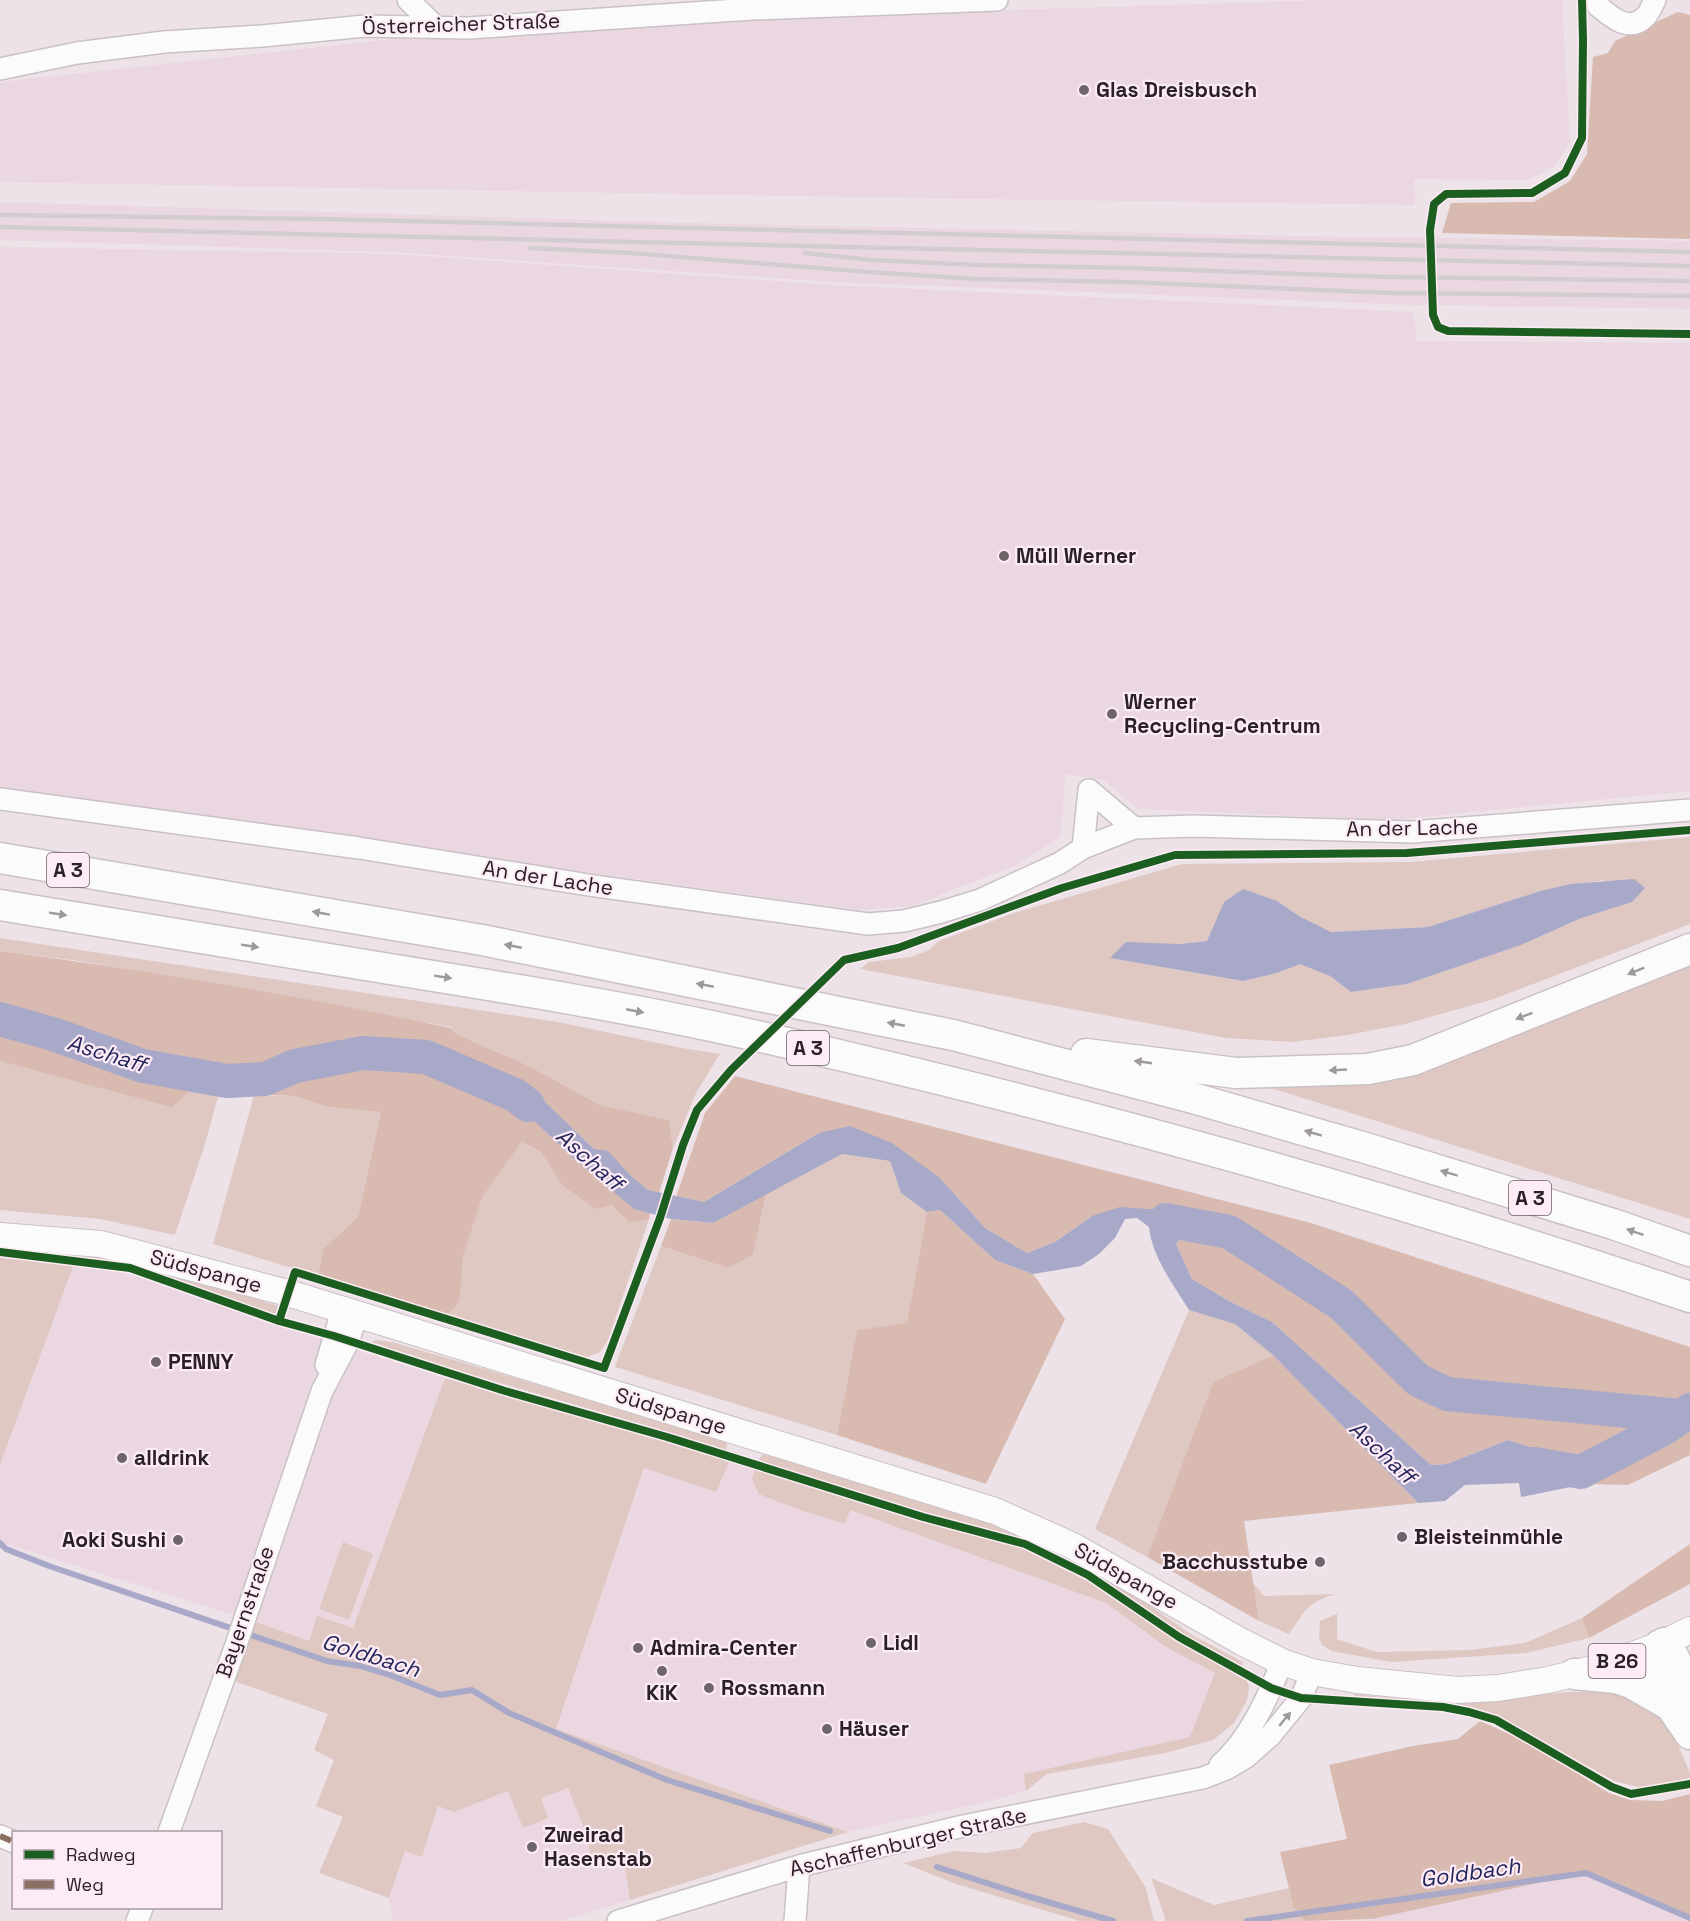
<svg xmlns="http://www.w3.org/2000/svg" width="1690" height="1921" viewBox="0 0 1690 1921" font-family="'Space Grotesk',sans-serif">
	<rect width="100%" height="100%" fill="#ede2e8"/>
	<path fill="#ebd7e2" d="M1330 0H1562L1570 142 1555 166 1528 180 1414 179 1415 205 907 198 0 182V82L383 40 749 18Z
		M0 202 690 223 1351 237 1690 241V309L1414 305 832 282 391 252 0 240Z
		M0 247 396 254 831 285 1413 312 1417 341 1690 343V791L1391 820 1138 809 1103 780 1065 774 1061 837 1014 866 912 906 859 910 332 837 0 788Z
		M74 1264 112 1270 145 1279 306 1334 445 1378 353 1628 309 1642 256 1622 0 1542V1465Z
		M655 1437 924 1521 1022 1546 1110 1593 1168 1634 1245 1676 1249 1687 1247 1700 1234 1723 1213 1740 1165 1753 1047 1774 1025 1791 987 1802 848 1832 556 1729Z
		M568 1788 586 1833 592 1863 623 1855 630 1900 561 1921H393L389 1899 405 1851 422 1857 438 1806 454 1812 509 1791 523 1828 540 1798Z
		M1595 1874 1690 1916V1921H1371L1372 1919 1566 1877Z"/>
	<path fill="#dfc8c2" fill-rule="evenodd" d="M1690 837V924L1491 1000 1405 1024 1348 1035 1292 1042 1226 1038 860 969 869 962 911 957 929 950 939 941 1011 914 1182 864 1410 862ZM1604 880 1632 902 1579 919 1521 945 1407 984 1351 992 1330 976 1300 963 1277 973 1243 981 1111 958 1179 944 1207 941 1277 901 1299 916 1331 932 1428 927 1540 891Z
		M0 938 558 1022 682 1048 720 1054 697 1091 673 1148 669 1120 600 1105 529 1066 458 1035 451 1027 79 961 0 951Z
		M1690 963V1219L1248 1081 1323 1084H1374L1422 1072 1585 1008Z
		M0 1061 25 1067 189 1091 219 1093 205 1144 175 1235 100 1219 0 1210Z
		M254 1095 294 1096 328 1107 381 1112 358 1217 323 1249 318 1276 213 1244Z
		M522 1140 541 1152 561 1184 612 1205 629 1223 649 1219 608 1340 600 1352 585 1358 447 1316 460 1301 463 1257 482 1198Z
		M842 1154 890 1161 901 1193 927 1212 907 1324 857 1330 837 1435 615 1367 661 1246 728 1268 753 1255 766 1194Z
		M0 1243 135 1260 278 1306 275 1316 133 1264 0 1248Z
		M0 1258 74 1264 0 1465Z
		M1189 1310 1235 1324 1273 1355 1213 1382 1147 1557 1095 1529Z
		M377 1340 392 1342 724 1439 727 1444 726 1452C608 1411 486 1381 366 1344Z
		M445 1378 655 1437 730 1460 716 1492 644 1468 556 1729 848 1832 630 1900 623 1855 592 1864 586 1833 568 1788 541 1798 548 1818 523 1828 508 1791 454 1812 438 1806 422 1857 405 1851 389 1898 319 1873 343 1817 316 1806 334 1760 314 1750 328 1714 234 1681 256 1622 309 1641 317 1616 353 1628Z
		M762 1455H777L986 1519 1038 1539 1114 1581 1192 1635 1243 1662 1242 1666H1239L1189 1638 1088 1572 1008 1534 923 1513 758 1461Z
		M755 1468 924 1521 1022 1546 1110 1593 1168 1634 1245 1676 1249 1687 1247 1700 1234 1723 1213 1740 1165 1753 1047 1774 1026 1791 1024 1774 1190 1737 1215 1673 1166 1647 1106 1603 850 1510 845 1524 800 1510 759 1494 752 1479Z
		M343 1542 373 1554 349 1620 319 1609Z
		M1253 1583 1264 1596 1336 1594C1307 1602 1305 1611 1289 1634L1259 1621Z
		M1337 1614V1639L1377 1652 1469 1650 1525 1643 1582 1618 1589 1638 1526 1653 1392 1662 1331 1651 1322 1645 1319 1637 1320 1621Z
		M1569 1692H1624L1654 1707 1674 1735 1690 1773V1779L1651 1790 1614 1781 1511 1723 1481 1712 1445 1702 1354 1697 1355 1694C1426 1703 1498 1700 1569 1692Z
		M1084 1822 1108 1829 1146 1888 1154 1921H1080L956 1884 903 1863 954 1851 984 1853 1021 1848 1033 1833Z
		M1151 1878 1214 1905 1289 1888 1294 1909 1305 1921H1166Z"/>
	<path fill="#d8bab0" d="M1678 12 1690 15V239L1442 233 1451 203 1534 202 1570 181 1587 154 1593 57 1608 53 1615 41Z
		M0 951C151 971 302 996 451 1028L458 1035 529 1066 600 1105 669 1120 673 1148 659 1193 648 1190 594 1149 541 1098 487 1092 529 1116 573 1158 634 1208 650 1213 649 1219 629 1223 612 1205 596 1209 561 1184 541 1152 522 1141 482 1198 463 1257 460 1301 447 1316 318 1276 323 1249 358 1217 381 1112 328 1107 294 1096 189 1091 172 1107 0 1061Z
		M735 1076 1311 1223 1690 1347V1455L1628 1485 1585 1484 1574 1461 1508 1440 1447 1464 1431 1465 1272 1322 1229 1301 1192 1279 1176 1244 1186 1234 1199 1232 1207 1223 1178 1211 1092 1216 1055 1242 1027 1253 985 1228 940 1178 819 1133 704 1202 676 1197 705 1113Z
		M766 1194 753 1255 728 1268 661 1246 671 1219 713 1223Z
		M940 1210 995 1260 1033 1274 1065 1319 986 1484 837 1435 857 1330 907 1323 927 1212Z
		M1273 1355 1418 1503 1244 1521 1259 1621 1147 1557 1213 1382Z
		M1690 1544V1584L1589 1638 1582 1618Z
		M1480 1721 1523 1740 1609 1793 1630 1800 1662 1801 1690 1794V1916L1595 1874 1566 1877 1372 1919 1305 1921 1294 1909 1280 1852 1347 1839 1329 1765 1413 1746 1458 1739Z"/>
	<path fill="#a8a9c9" d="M1634 879 1645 888 1632 902 1579 919 1521 945 1407 984 1351 992 1330 976 1300 964 1277 973 1243 981 1110 958 1126 942 1179 944 1207 941 1224 902 1243 889 1277 901 1299 916 1331 932 1428 927 1540 891 1571 884Z
		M496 1077 541 1098 594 1149 608 1151 631 1176 648 1190 704 1202 819 1133 850 1126 892 1143 940 1178 985 1228 1027 1253 1055 1242 1092 1216 1120 1207 1178 1211 1208 1223 1199 1232 1186 1234 1176 1244 1192 1279 1229 1301 1272 1322 1431 1465 1447 1464 1508 1440 1574 1461 1585 1484 1521 1497 1519 1483 1465 1485 1445 1501 1418 1503 1273 1355 1235 1324 1189 1310C1173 1284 1152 1257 1149 1227L1137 1218 1125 1219 1115 1238 1099 1254 1081 1266 1033 1274 995 1260 940 1210 927 1212 901 1193 890 1161 842 1154 713 1223 671 1219 634 1209 573 1158 529 1116 487 1092V1083Z"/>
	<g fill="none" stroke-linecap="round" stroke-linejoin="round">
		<path stroke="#a8a9c9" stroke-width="6" d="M0 1543 6 1549 49 1566 327 1661 360 1666 390 1675 440 1695 472 1690 509 1713 667 1780 830 1831
			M937 1867 1027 1896 1113 1921
			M1247 1921 1586 1873 1690 1918"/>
		<path stroke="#a8a9c9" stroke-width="34" d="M0 1019 53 1034 143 1066 227 1081 265 1079 295 1066 363 1053 426 1057 515 1095 528 1105
			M1166 1220 1229 1232 1341 1304 1418 1380 1447 1394 1681 1416
			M1535 1464 1581 1472 1665 1428 1690 1410"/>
		<defs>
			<path id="minor" d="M408 0 434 25
				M1598 0V6C1611 17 1629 33 1645 17 1649 14 1652 5 1655 0
				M0 69 77 53 164 42 262 36 365 26 468 28 752 9 997 0
				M1089 790 1134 828
				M0 799 359 848 595 886 868 924 904 921 941 912 980 900 1060 863 1083 848 1134 828 1194 826 1412 832 1690 810
				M1083 848 1089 790
				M326 1365 342 1311
				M1220 1765C1250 1738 1267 1699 1282 1662
				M169 1832 237 1642 322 1391 348 1342 357 1315
				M0 1836 14 1842
				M137 1921 142 1908
				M618 1921 799 1866 963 1826 1203 1778 1228 1768 1245 1758 1270 1736 1301 1698 1312 1672
				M795 1921 799 1866"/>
			<path id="major" d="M0 1236 101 1244 288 1293 995 1511 1073 1546 1242 1642 1282 1662 1312 1672 1357 1680 1457 1690 1498 1688 1548 1680 1601 1667 1660 1645 1690 1630"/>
			<path id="highway" d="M0 858 482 940 953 1035 1193 1098 1369 1149 1613 1224 1690 1251
				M0 905C132 927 264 948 396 970 514 989 632 1008 748 1034 1066 1106 1381 1193 1690 1297
				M1086 1054 1236 1073 1368 1069 1413 1060 1690 949
				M1664 1643C1680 1662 1684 1684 1690 1707
				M1660 1645C1648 1683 1670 1703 1690 1734
				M1574 1674 1616 1678 1631 1683 1673 1707"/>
		</defs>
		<use href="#minor" stroke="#c9c1c5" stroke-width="24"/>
		<use href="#major" stroke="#c9c1c5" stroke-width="28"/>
		<use href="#highway" stroke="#c9c1c5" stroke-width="33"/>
		<use href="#minor" stroke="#fcfbfc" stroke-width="21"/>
		<use href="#major" stroke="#fcfbfc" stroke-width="26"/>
		<use href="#highway" stroke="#fcfbfc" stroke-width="30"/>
		<path stroke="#d2ced0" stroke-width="4.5" d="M0 215 320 219 1690 252
			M0 227C563 240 1127 254 1690 266
			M530 248 631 253 868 272 977 279 1126 282 1392 293 1690 296
			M805 253 871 260 978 265 1128 268 1390 277 1690 281"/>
		<path stroke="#8d6e63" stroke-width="6" stroke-dasharray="12 6" stroke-linecap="butt" d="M0 1836 14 1842"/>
		<defs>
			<path id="cycleway" d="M1582 0 1583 40 1582 138 1565 173 1532 193 1446 194 1434 204 1430 230 1433 315 1438 327 1448 331 1690 334
				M0 1252 130 1268 279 1321 334 1336 505 1391 667 1437 923 1517 1025 1544 1088 1575 1179 1637 1271 1688 1301 1698 1443 1707 1469 1712 1496 1720 1612 1787 1631 1794 1690 1784
				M279 1321 295 1272 604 1368 660 1218 683 1145 697 1110 731 1070 844 960 898 948 1062 888 1175 855 1407 853 1690 830"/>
		</defs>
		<use href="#cycleway" stroke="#fdebf5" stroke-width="11"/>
		<use href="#cycleway" stroke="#1b5e20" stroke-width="8"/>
	</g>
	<defs><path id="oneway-solid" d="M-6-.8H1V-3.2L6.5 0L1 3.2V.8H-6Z" transform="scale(1.5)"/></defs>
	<g fill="#9d999c">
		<use href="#oneway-solid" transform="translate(321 913) rotate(-170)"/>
		<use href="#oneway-solid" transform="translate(58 914) rotate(9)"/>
		<use href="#oneway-solid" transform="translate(250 946) rotate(9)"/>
		<use href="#oneway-solid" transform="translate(513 946) rotate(-169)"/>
		<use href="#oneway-solid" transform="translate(1636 971) rotate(158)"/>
		<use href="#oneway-solid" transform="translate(443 977) rotate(9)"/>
		<use href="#oneway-solid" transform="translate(705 985) rotate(-169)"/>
		<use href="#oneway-solid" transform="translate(635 1011) rotate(11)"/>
		<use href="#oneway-solid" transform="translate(1524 1016) rotate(159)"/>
		<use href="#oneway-solid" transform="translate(896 1024) rotate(-169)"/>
		<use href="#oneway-solid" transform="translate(1143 1062) rotate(-172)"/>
		<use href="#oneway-solid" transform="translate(1338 1070) rotate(177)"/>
		<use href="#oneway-solid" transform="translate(1313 1133) rotate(-164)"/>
		<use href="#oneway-solid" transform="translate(1449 1173) rotate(-163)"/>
		<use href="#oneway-solid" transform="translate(1635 1232) rotate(-161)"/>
		<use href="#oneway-solid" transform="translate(1285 1719) rotate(-50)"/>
	</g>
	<g fill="#6e656a" stroke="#fdebf5" stroke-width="2">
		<circle cx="1084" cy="90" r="6"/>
		<circle cx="1004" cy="556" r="6"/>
		<circle cx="1112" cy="714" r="6"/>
		<circle cx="156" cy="1362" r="6"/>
		<circle cx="122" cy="1458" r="6"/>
		<circle cx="1402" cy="1537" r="6"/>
		<circle cx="178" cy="1540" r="6"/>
		<circle cx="1320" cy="1562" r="6"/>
		<circle cx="871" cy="1643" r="6"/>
		<circle cx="638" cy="1648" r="6"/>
		<circle cx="662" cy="1671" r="6"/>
		<circle cx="709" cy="1688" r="6"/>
		<circle cx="827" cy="1729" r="6"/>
		<circle cx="532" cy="1847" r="6"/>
	</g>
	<g text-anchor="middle" stroke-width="4.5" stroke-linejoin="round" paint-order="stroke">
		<g fill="#fdebf5" stroke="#695e64" stroke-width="1.5">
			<rect x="47" y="853" width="42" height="34" rx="4.5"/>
			<rect x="787" y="1031" width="42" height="34" rx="4.5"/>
			<rect x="1509" y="1181" width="42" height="34" rx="4.5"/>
			<rect x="1588.5" y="1644" width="57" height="34" rx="4.5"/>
		</g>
		<g font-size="20" font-weight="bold" fill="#292126">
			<text x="68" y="877">A 3</text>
			<text x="808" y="1055">A 3</text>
			<text x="1530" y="1205">A 3</text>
			<text x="1617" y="1668">B 26</text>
		</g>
		<g font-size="21" fill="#292126" stroke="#fdebf5">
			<text transform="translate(461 24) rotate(-2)" y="7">Österreicher Straße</text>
			<text transform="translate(1412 828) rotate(-1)" y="7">An der Lache</text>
			<text transform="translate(548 878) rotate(9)" y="7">An der Lache</text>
			<text transform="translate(206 1271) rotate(15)" y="7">Südspange</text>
			<text transform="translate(671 1411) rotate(17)" y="7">Südspange</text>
			<text transform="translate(1126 1576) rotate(29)" y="7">Südspange</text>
			<text transform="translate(245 1612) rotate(-71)" y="7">Bayernstraße</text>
			<text transform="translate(908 1842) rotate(-13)" y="7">Aschaffenburger Straße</text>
		</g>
		<g font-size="21" font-weight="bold" fill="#292126" stroke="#fdebf5" text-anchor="start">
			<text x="1096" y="97">Glas Dreisbusch</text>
			<text x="1016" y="563">Müll Werner</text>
			<text x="1124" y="709">Werner<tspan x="1124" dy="24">Recycling-Centrum</tspan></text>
			<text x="168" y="1369">PENNY</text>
			<text x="134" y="1465">alldrink</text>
			<text x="1414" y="1544">Bleisteinmühle</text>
			<text x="166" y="1547" text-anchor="end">Aoki Sushi</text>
			<text x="1308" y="1569" text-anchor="end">Bacchusstube</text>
			<text x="883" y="1650">Lidl</text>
			<text x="650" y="1655">Admira-Center</text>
			<text x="721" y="1695">Rossmann</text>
			<text x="662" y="1700" text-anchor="middle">KiK</text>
			<text x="839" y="1736">Häuser</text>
			<text x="544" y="1842">Zweirad<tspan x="544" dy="24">Hasenstab</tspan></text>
		</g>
		<g font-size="22" font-style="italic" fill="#24265b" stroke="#fdebf5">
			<text transform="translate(107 1053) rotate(17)" y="8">Aschaff</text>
			<text transform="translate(590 1159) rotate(42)" y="8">Aschaff</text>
			<text transform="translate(1383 1452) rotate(43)" y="8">Aschaff</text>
			<text transform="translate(371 1655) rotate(17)" y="8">Goldbach</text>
			<text transform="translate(1470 1872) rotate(-8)" y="8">Goldbach</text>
		</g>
	</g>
	<rect x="12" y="1831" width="210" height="78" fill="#fdebf5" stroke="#a89aa2" stroke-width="1.5"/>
	<rect x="24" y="1850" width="30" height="9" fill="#1b5e20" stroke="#a89aa2" stroke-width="1.5"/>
	<text x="66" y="1861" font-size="18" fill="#292126">Radweg</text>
	<rect x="24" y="1880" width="30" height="9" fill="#8d6e63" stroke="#a89aa2" stroke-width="1.5"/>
	<text x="66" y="1891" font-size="18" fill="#292126">Weg</text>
</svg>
